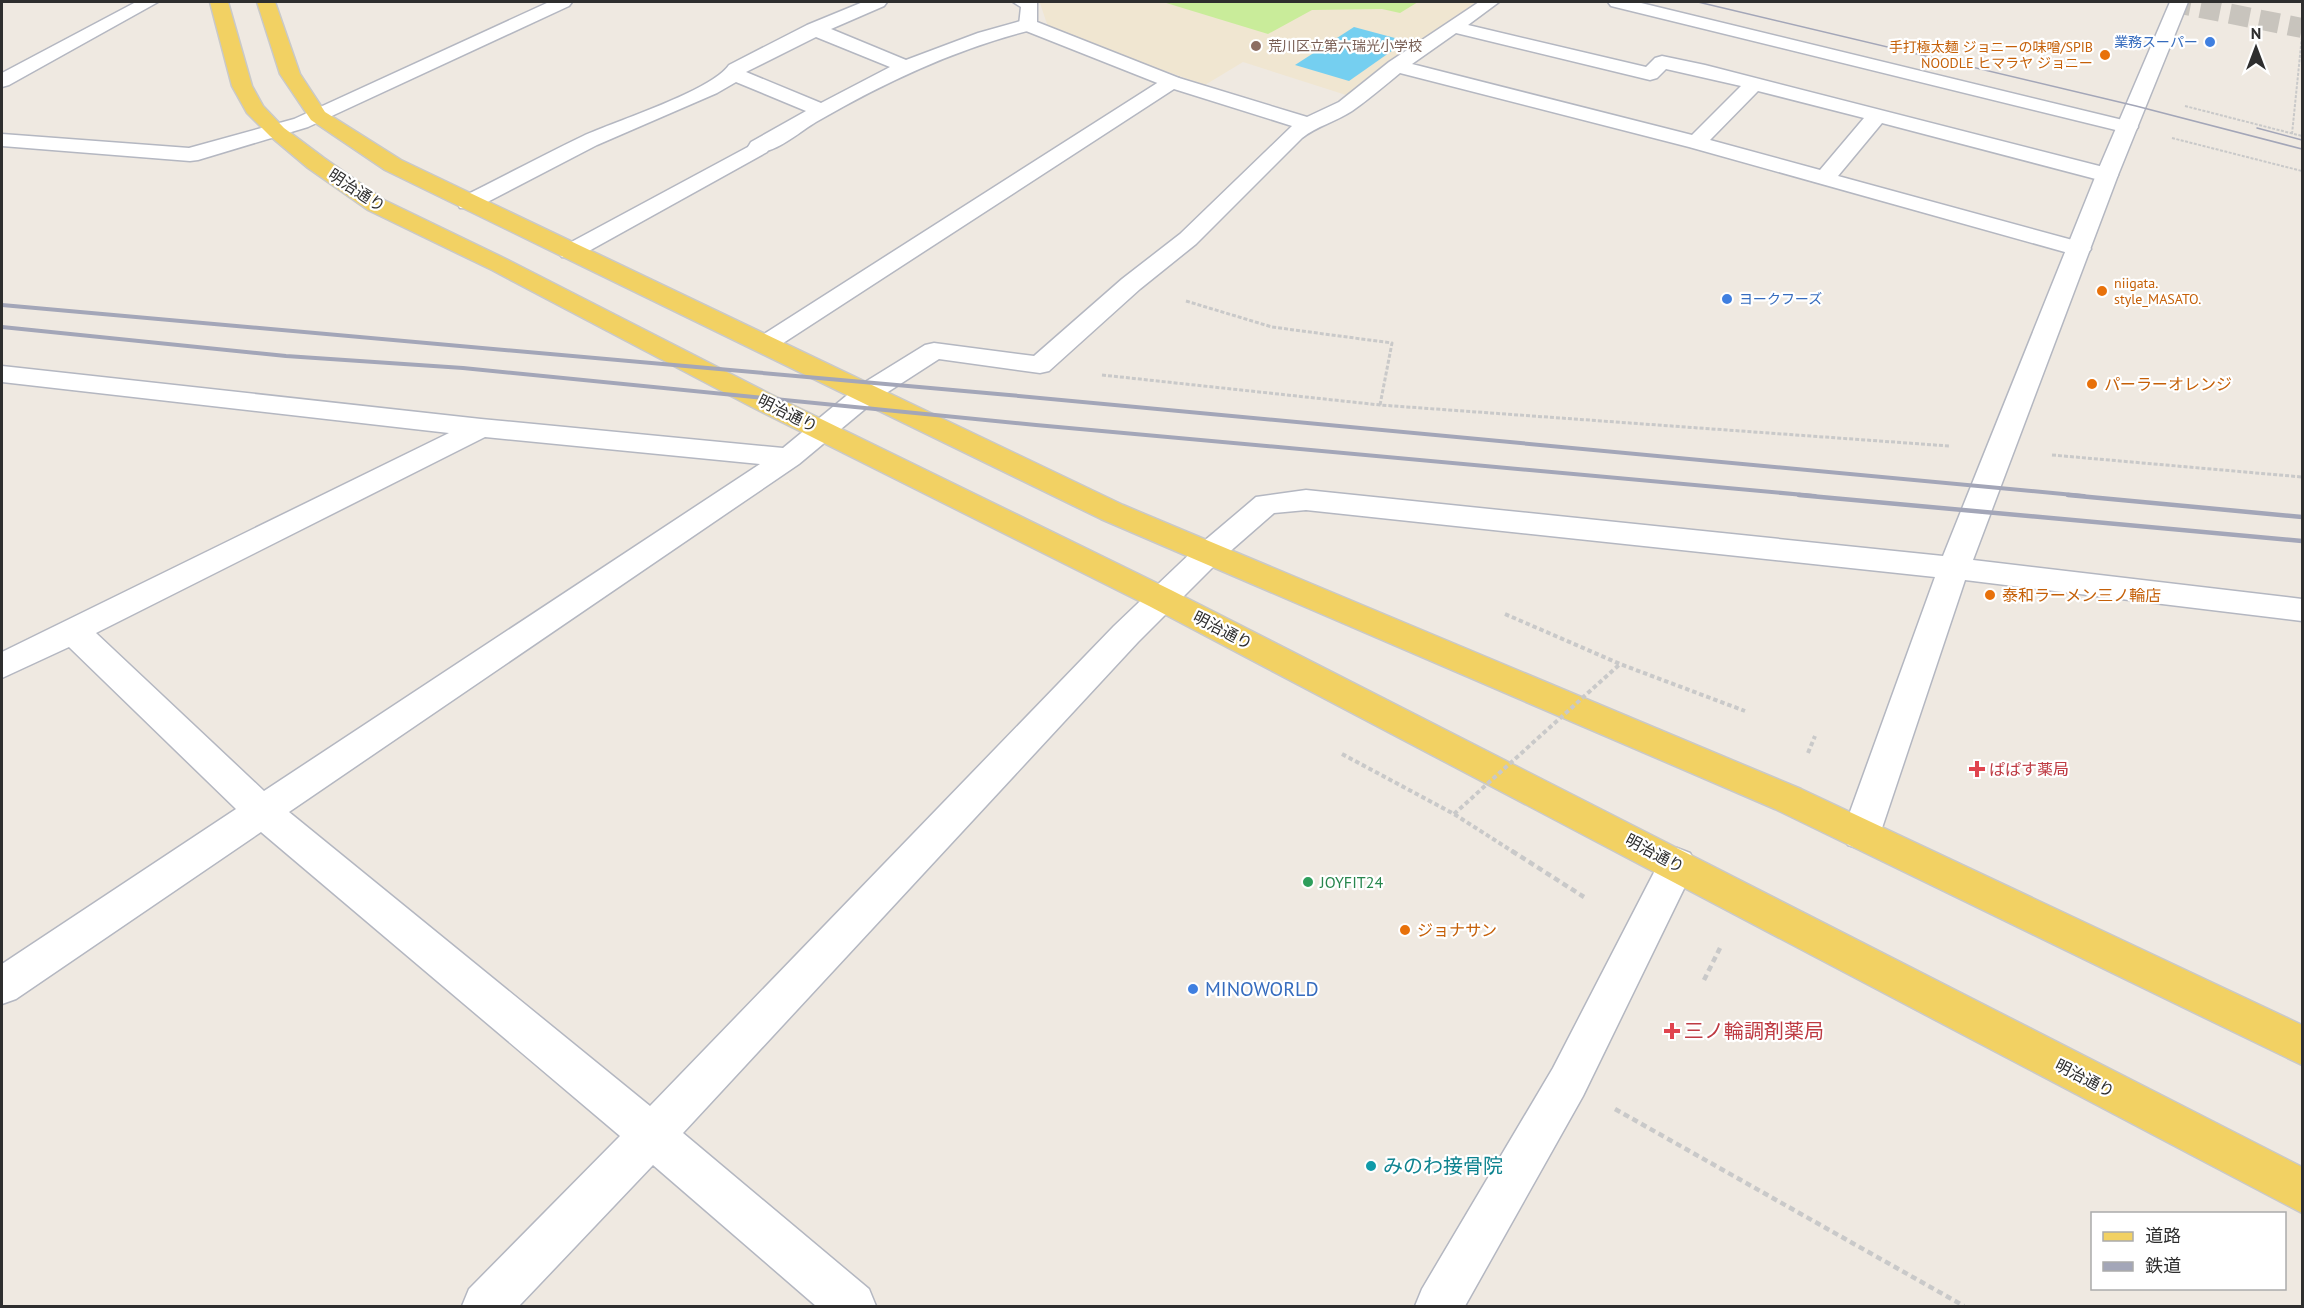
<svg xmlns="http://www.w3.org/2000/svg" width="2304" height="1308" viewBox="0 0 2304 1308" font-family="'PT Sans','Noto Sans JP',sans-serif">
	<rect width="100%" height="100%" fill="#efe9e1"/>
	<path fill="#f0e6d1" d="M1035 2H1482L1346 95 1243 62 1205 85 1049 30 1040 3Z"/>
	<path fill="#c9ec9a" d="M1163 2H1418L1400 13 1382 9 1312 10 1268 34Z"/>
	<path fill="#75cff0" d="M1354 27 1406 41 1349 81 1295 65Z"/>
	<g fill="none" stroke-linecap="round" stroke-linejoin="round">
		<path stroke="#c8c4bd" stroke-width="20" stroke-dasharray="20 10" stroke-linecap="butt" d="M2171 2 2302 28"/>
		<defs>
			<path id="lane" d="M863 2H887L884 6 831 29 906 60 978 33 1028 19 1037 25 1035 29C957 48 885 82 816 122 799 132 772 157 751 152L748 147 751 142 806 111 736 82 717 93 597 145 476 208H460L457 203 460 198C501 178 541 156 583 136 616 121 711 91 729 65L807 25ZM816 37 890 67 821 103 746 72Z
				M1479 2H1499L1468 25 1646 67 1655 58 1662 56 1705 65 2115 170 2118 175 2115 180 2107 182 1882 123 1838 176 2087 244 2091 249 2087 254 2079 256 1689 147 1400 73C1384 86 1368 100 1352 111 1335 122 1317 126 1302 138L1196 244 1140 289 1049 371 1040 373 939 359 877 399 867 401 857 399 854 393 857 387 925 345 934 343 1034 356 1122 279 1180 234 1292 126 1174 89 774 349 765 352 756 349 752 344 756 339 1165 78H1179L1307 117 1339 102 1389 62ZM1456 33 1650 80 1657 78 1666 69 1741 86 1692 135 1412 64ZM1758 91 1864 118 1820 170 1710 140Z
				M1608 2H1637L2135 123 2138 127 2135 131 2128 133 1611 6Z"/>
			<path id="street" d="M136 2H158L9 85 2 87V73Z
				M549 2H572L569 6 308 127 198 160 190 161 2 146V134L189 148 294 119Z
				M1013 2H1037V22L1179 78 1182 82 1179 86H1165L1021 29 1019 25 1021 7Z
				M2170 2H2188L2118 175 1973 560 2302 599V621L1965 580 1880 834 1874 845 1861 849 1848 845 1842 834 1935 577 1306 510 1274 513 1219 561 1138 642 683 1133 869 1289 876 1306H816L653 1165 519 1306H462L469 1289 620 1136 261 832 16 999 2 1004V964L236 809 69 647 2 678V652L449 433 2 382V366L481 419 783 448 857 387 867 385 877 387 880 393 877 399 799 464 289 812 650 1106 1114 626 1197 547 1256 497 1306 490 1943 556 2096 175ZM485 437 760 464 264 791 96 633Z
				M759 141 767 142 770 147 767 152 578 257H562L558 252 562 247Z
				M1677 848 1690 853 1696 864 1583 1096 1465 1306H1415L1422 1289 1553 1068 1664 853Z"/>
			<path id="primary" d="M210 2H228L252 86 263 106 284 128 324 158 384 200 508 260 770 394 1171 590 2302 1167V1213L1149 606 750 406 492 270 368 210 308 168 270 136 247 113 232 86Z
				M257 2H275L300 74 325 112 401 160 1123 505 1801 789 2302 1025V1065L1775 809 1101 519 385 170 311 120 280 74Z"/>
		</defs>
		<use href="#lane" stroke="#b4b7c1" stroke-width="3"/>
		<use href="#street" stroke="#b4b7c1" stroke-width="3"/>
		<use href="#primary" stroke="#c9c9c9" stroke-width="3"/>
		<path stroke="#c9c9c9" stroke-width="2" stroke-dasharray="3 1.5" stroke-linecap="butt" d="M2185 106 2302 136
			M2292 134 2302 36
			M2172 138 2302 171"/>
		<path stroke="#c9c9c9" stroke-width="3" stroke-dasharray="4 2" stroke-linecap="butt" d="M1186 301 1272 327 1392 343 1380 405
			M1102 375 1380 405 1949 446
			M2052 455 2302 477"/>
		<path stroke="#c9c9c9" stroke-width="4" stroke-dasharray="4.5 3" stroke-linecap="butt" d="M1505 614 1620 664 1745 711
			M1808 753 1815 736
			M1342 754 1454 814 1515 853"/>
		<path stroke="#c9c9c9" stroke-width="4.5" stroke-dasharray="6 4" stroke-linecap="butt" d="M1512 851 1584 897
			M1704 980 1720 948
			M1615 1109 1964 1306"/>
		<use href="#lane" fill="#fff" fill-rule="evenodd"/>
		<use href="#street" fill="#fff" fill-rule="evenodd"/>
		<use href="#primary" fill="#f2d163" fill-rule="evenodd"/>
		<path stroke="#a3a6b8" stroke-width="1.5" d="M1698 2 2136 106 2302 149
			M2257 128 2302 140"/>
		<path stroke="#a3a6b8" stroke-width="4" d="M2 305 1009 395 2084 496
			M2 327 286 356 463 368 1036 425 1815 496"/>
		<path stroke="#a3a6b8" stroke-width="4.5" d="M1799 495 2302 541
			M2068 495 2302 517"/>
		<path stroke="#c9c9c9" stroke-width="4" stroke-dasharray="4.5 3" stroke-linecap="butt" d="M1454 814 1620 664"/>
	</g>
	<g fill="#3f7fe0" stroke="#fff" stroke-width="2">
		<circle cx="2210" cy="42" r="6"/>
		<circle cx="1727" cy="299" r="6"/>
		<circle cx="1193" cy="989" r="6"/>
	</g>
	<circle fill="#8d6e63" stroke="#fff" stroke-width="2" cx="1256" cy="46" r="6"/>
	<g fill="#e8710a" stroke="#fff" stroke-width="2">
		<circle cx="2105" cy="55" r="6"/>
		<circle cx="2102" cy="291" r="6"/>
		<circle cx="2092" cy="384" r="6"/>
		<circle cx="1990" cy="595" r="6"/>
		<circle cx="1405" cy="930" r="6"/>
	</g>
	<g fill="#e0444e" stroke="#fff" stroke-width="2">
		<path d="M1974 760h6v6h6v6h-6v6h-6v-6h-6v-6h6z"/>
		<path d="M1669 1022h6v6h6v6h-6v6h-6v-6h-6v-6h6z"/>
	</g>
	<circle fill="#2e9e5b" stroke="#fff" stroke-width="2" cx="1308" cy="882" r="6"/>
	<circle fill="#0f9aa8" stroke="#fff" stroke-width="2" cx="1371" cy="1166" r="6"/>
	<g text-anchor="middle" stroke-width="4.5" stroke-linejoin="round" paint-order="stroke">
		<g font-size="14" fill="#366cbe" stroke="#fff" text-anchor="end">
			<text x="2198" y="47">業務スーパー</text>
			<text x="1739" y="304" text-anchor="start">ヨークフーズ</text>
		</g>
		<g font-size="14" fill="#785e54" stroke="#fff" text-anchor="start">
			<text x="1268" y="51">荒川区立第六瑞光小学校</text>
		</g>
		<g font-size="14" fill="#c56008" stroke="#fff" text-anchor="end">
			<text x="2093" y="52">手打極太麺 ジョニーの味噌/SPIB<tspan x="2093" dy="16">NOODLE ヒマラヤ ジョニー</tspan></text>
			<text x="2114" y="288" text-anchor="start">niigata.<tspan x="2114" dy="16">style_MASATO.</tspan></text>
		</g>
		<g font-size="16" fill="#2e2e2e" stroke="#fff">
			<text transform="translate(357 190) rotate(33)" y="6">明治通り</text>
			<text transform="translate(788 413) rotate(26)" y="6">明治通り</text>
			<text transform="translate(1223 630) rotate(27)" y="6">明治通り</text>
			<text transform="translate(1655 853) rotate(28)" y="6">明治通り</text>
			<text transform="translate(2085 1078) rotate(27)" y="6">明治通り</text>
		</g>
		<g font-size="16" fill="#c56008" stroke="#fff" text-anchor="start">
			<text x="2104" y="390">パーラーオレンジ</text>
			<text x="2002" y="601">泰和ラーメン三ノ輪店</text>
			<text x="1417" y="936">ジョナサン</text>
		</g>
		<g font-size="16" fill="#be3a42" stroke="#fff" text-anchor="start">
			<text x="1989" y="775">ぱぱす薬局</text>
		</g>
		<g font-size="16" fill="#27864d" stroke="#fff" text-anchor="start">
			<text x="1320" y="888">JOYFIT24</text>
		</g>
		<g font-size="20" fill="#366cbe" stroke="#fff" text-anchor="start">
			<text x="1205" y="996">MINOWORLD</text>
		</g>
		<g font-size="20" fill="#be3a42" stroke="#fff" text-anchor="start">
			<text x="1684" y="1038">三ノ輪調剤薬局</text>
		</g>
		<g font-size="20" fill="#0d838f" stroke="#fff" text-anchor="start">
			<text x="1383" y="1173">みのわ接骨院</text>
		</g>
	</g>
	<rect width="2304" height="1308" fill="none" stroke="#2e2e2e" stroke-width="6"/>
	<rect x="2091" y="1212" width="195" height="78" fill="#ffffff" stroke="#ababab" stroke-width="1.5"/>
	<rect x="2103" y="1232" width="30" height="9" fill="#f2d163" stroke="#ababab" stroke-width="1.5"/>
	<text x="2145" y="1242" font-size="18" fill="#2e2e2e">道路</text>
	<rect x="2103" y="1262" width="30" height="9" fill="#a3a6b8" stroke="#ababab" stroke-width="1.5"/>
	<text x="2145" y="1272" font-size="18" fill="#2e2e2e">鉄道</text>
	<g transform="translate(2256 48)" stroke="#ffffff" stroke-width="4.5" paint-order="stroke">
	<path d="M0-4.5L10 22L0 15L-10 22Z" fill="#2e2e2e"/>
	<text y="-9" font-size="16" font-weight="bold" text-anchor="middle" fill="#2e2e2e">N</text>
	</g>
</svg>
